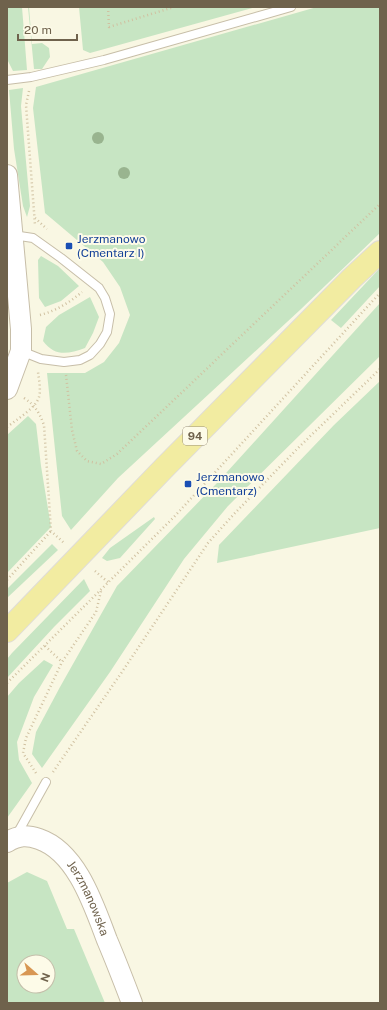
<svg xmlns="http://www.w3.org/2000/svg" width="387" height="1010" viewBox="0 0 387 1010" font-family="'Public Sans',sans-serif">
	<rect width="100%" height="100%" fill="#f9f7e3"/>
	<path fill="#c7e5c3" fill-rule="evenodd" d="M7 7H22L27 70 13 71 7 59Z
		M28 7H29L32 44 42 43 49 48 50 57 42 69H34Z
		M79 7H256L90 53 83 50Z
		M317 7H380V233L300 310 118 478 71 530 62 516 47 373H85L104 362 119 343 130 315 120 287 103 262 45 213 33 108 36 87Z
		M23 88 21 106 30 206 27 217 23 206 14 149 9 90Z
		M41 256 58 266 79 286 61 301 45 307 39 298 38 260Z
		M380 268V286L341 328 331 320Z
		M90 297 99 317 93 333 85 348C68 354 55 357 43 341L46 327 59 315Z
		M380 303V356L228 506 184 559 110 672 42 768 32 754 36 732 60 687 117 586 217 483Z
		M380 381V528L217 563 219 545 334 425Z
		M28 416 36 424 41 466 51 527 7 573V435Z
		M154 517 155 519 120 558 107 561 102 558 110 548Z
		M52 544 58 550 7 598V589Z
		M84 579 90 591 54 627 7 678V659L12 653Z
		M44 660 53 665 34 697 17 742 19 760 32 783 7 818V697L19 683Z
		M27 872 47 881 67 929H74L105 1003H7V883ZM24 962H48V986H24Z"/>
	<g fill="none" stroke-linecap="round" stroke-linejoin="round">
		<defs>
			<path id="service" d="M7 80 31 77 104 60 291 7
				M13 235 33 238 61 258 99 288 105 298 110 314 107 332 100 344 90 355 80 360 64 362 41 359 21 351
				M16 836 46 782"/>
			<g id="tertiary">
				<path d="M7 175 21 329V351L7 389"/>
				<path id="s1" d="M7 842C19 835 27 835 39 839 77 852 94 906 107 940 116 961 124 982 132 1003"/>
			</g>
			<path id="primary" d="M7 631 165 467 352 278 380 252"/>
		</defs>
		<use href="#service" stroke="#c7bea8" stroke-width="10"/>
		<use href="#tertiary" stroke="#c7bea8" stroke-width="22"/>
		<use href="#primary" stroke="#dfdcd8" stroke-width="24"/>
		<path stroke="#d0c1a1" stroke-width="2.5" stroke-dasharray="1 3" stroke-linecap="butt" d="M108 7 109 27 174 7
			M29 91 26 105 35 225
			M35 218 47 229
			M40 315C56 311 70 302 82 292
			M66 375 72 430 77 451 87 461 101 464 117 454 380 204
			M24 398C35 405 39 412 44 425L51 531 64 543
			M7 427C16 420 36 408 39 397 41 389 39 380 38 372
			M95 571 109 583
			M7 580 51 531
			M45 646 62 662
			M7 683 174 517 380 293
			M53 772 124 669 208 543 234 514 300 446 380 369
			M36 773 23 753 26 738 62 662 96 612 101 591"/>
		<use href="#service" stroke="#fff" stroke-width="8"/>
		<use href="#tertiary" stroke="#fff" stroke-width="20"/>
		<use href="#primary" stroke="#f2eca1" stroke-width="22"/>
	</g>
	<g fill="#99b48f">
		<circle cx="98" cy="138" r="6"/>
		<circle cx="124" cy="173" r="6"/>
	</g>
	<g fill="#1a4fb4" stroke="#fdfbe8" stroke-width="1.5">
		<rect x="65" y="242" width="8" height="8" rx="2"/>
		<rect x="184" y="480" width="8" height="8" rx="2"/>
	</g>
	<g text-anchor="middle" stroke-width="4" stroke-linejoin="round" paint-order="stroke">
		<rect fill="#fdfbe8" stroke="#9a907b" stroke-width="1" x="183" y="427" width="24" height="18" rx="3"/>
		<g font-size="11" font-weight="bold" fill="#6f624c">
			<text x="195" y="440">94</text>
		</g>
		<g font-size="12" fill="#164399" stroke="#fdfbe8" text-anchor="start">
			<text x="77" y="243">Jerzmanowo<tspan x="77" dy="14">(Cmentarz I)</tspan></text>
			<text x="196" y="481">Jerzmanowo<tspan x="196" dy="14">(Cmentarz)</tspan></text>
		</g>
		<g font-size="12" fill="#6f624c" stroke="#fdfbe8">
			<text dy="4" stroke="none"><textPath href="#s1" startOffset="113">Jerzmanowska</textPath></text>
		</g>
	</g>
	<rect width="387" height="1010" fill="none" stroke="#6f624c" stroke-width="16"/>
	<g transform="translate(36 974) rotate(110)"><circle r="19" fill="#fdfbe8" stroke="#c4beaa"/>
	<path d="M0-3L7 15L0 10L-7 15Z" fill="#d89753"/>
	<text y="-6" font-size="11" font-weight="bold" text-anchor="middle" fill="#6f624c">N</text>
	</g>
	<path d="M18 34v6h59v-6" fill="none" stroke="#6f624c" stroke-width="2"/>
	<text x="24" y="34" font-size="12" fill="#6f624c" stroke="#fdfbe8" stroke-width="3" paint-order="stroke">20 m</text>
</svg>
